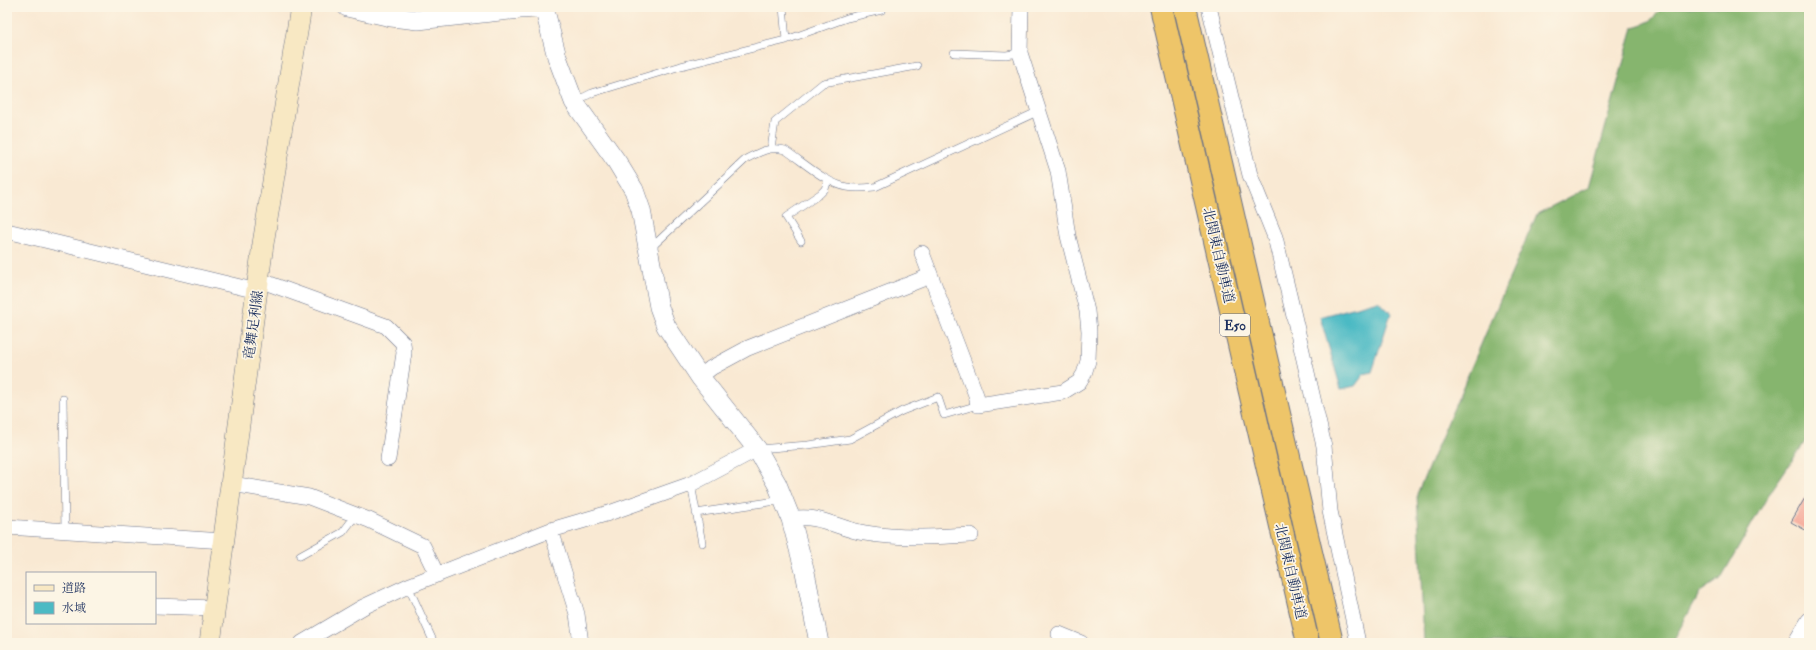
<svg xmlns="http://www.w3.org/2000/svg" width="1816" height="650" viewBox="0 0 1816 650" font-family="'IM FELL Double Pica','Noto Serif JP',serif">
	<rect width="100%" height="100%" fill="#fcf5e5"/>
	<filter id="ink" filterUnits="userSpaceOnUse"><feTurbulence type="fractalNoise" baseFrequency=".025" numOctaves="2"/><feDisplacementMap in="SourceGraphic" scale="8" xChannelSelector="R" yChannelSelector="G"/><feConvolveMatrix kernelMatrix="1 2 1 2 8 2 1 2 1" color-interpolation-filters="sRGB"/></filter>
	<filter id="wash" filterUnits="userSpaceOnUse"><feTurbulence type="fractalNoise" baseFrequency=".012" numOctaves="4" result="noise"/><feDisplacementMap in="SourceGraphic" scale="16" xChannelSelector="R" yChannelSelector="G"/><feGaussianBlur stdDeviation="0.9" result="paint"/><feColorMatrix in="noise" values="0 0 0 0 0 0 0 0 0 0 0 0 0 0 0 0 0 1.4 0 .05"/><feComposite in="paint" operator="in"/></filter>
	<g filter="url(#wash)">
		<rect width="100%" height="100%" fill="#f9e9d3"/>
		<path fill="#86b56e" stroke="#507266" d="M1661 7H1809V436L1769 494 1721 578 1700 592 1672 643H1424L1417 494 1537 214 1589 187 1633 27C1646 24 1655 20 1661 7Z"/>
		<path fill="#4cbac4" stroke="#347491" d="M1378 301 1391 313 1372 372 1364 374 1355 386 1341 389 1320 317Z"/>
		<g id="blocks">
			<path fill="#f49b8c" d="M1809 491V532L1791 522Z"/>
		</g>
	</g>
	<g filter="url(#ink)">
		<use href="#blocks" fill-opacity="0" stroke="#697087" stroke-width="1"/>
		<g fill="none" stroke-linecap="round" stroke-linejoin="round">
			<defs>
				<path id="service" d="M783 7 786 40
					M954 53 1006 55 1020 53
					M576 101 592 93 681 66 786 40 847 18 882 10 884 7
					M771 149 775 122 823 83 917 66
					M801 241 786 217 820 194 825 189 828 180
					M650 246 655 244 746 159C759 152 770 146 785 150 802 161 827 184 847 187 856 189 865 188 875 187L1039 111
					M63 399 65 530
					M758 449 808 445 850 439 902 411 938 397 944 415 978 405
					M691 484 702 543
					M696 513 783 500
					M300 556 343 532 356 515
					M408 586 434 643"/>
				<path id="minor" d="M1209 7 1250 175 1275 237 1290 299 1324 446 1330 511 1358 643
					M7 231 257 291
					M922 253 976 395 978 405 1063 392 1079 382 1084 374 1088 361 1089 331 1087 311 1068 236 1058 171 1020 53 1021 7
					M259 280 386 326 403 343 404 353 388 459
					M700 377 711 368 748 348 930 276
					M232 484 309 497 369 520 423 546 437 575
					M791 519C819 513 838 529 865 533 901 539 935 537 971 535
					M7 527 224 541
					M551 530 577 614 581 643
					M155 606 215 608
					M1059 634 1081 643
					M302 643 363 607 408 586 551 530 609 513 691 484 757 449
					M1795 643 1809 620"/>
				<path id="tertiary" d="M347 7 391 17 418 20 520 9 537 8 545 11 557 57 574 102 617 162 634 190 641 210 659 307 666 326 700 377 757 449 777 484 791 519 805 572 819 643"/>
				<path id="secondary" d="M210 643 263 244 301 7"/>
				<path id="motorway" d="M1161 7 1308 643
					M1185 7 1332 643"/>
			</defs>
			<use href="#service" stroke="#697087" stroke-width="8"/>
			<use href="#minor" stroke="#697087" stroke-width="16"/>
			<use href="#tertiary" stroke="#697087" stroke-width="20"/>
			<use href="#secondary" stroke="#697087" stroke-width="22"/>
			<use href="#motorway" stroke="#697087" stroke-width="24"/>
			<use href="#service" stroke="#fff" stroke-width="7"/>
			<use href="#minor" stroke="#fff" stroke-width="15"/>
			<use href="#tertiary" stroke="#fff" stroke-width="19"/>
			<use href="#secondary" stroke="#f8e8c3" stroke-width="21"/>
			<use href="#motorway" stroke="#eec569" stroke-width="22"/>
		</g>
	</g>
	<g text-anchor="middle" stroke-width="3.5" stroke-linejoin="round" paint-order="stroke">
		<rect fill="#fcf5e5" stroke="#5e6a86" stroke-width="1" x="1220" y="314" width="30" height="22" rx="3"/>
		<g font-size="13" font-weight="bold" fill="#1b2f5e">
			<text x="1235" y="330">E50</text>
		</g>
		<g font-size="14" fill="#1b2f5e" stroke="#fcf5e5">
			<text transform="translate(1219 255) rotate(77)" y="5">北関東自動車道</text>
			<text transform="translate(253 325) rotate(-82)" y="5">竜舞足利線</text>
			<text transform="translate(1291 571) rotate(77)" y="5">北関東自動車道</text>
		</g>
	</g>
	<rect width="1816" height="650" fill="none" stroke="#fcf5e5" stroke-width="24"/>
	<rect x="26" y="572" width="130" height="52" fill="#fcf5e5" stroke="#a2a6af"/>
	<rect x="34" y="585" width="20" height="6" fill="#f8e8c3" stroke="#a2a6af"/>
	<text x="62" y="592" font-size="12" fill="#1b2f5e">道路</text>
	<rect x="34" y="602" width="20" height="12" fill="#4cbac4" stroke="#a2a6af"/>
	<text x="62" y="612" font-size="12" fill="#1b2f5e">水域</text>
</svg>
